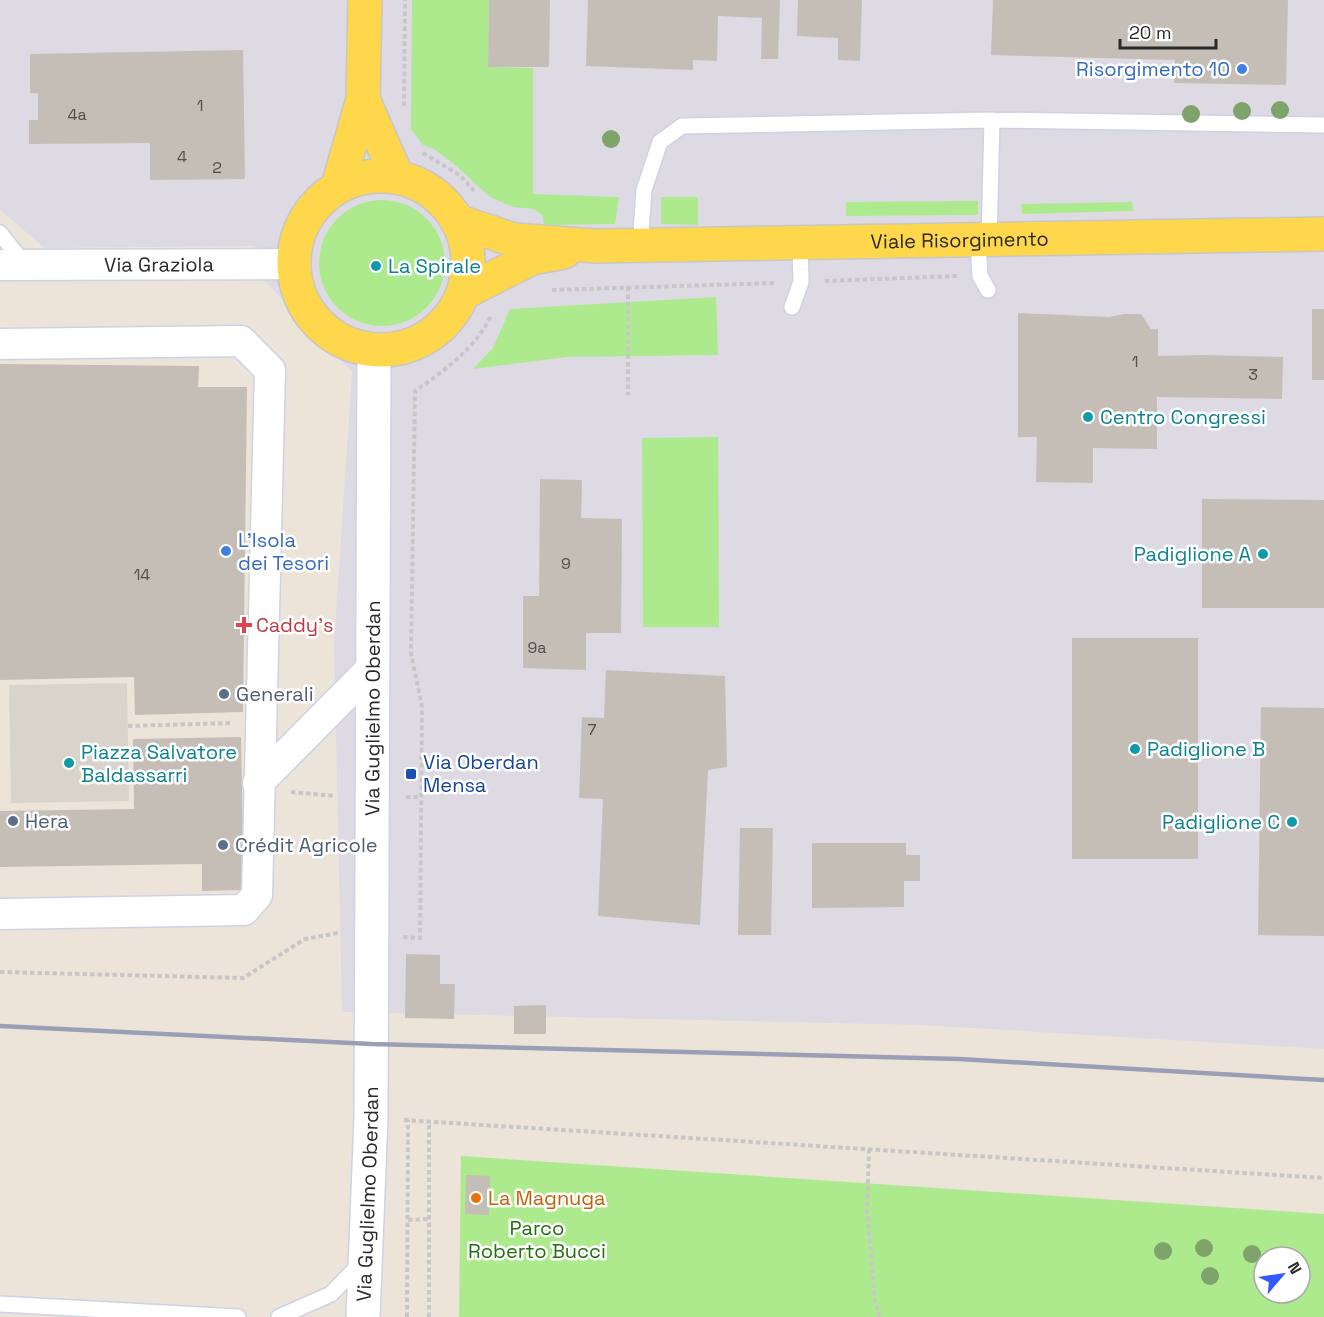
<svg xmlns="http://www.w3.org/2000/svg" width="1324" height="1317" viewBox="0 0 1324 1317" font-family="'Space Grotesk',sans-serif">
	<rect width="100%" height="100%" fill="#ede4d9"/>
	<path fill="#dddae4" d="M0 0H1324V1049L921 1025 342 1012 334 644 352 372 256 272 255 246 45 248 0 210Z"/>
	<path fill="#adea8e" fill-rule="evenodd" d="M412 0H489L488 67 533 68V194L619 197 615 224 544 225 543 216 534 209 513 207 490 197 454 164 434 149 423 145 411 129Z
		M661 197H698V225L661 224Z
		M319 263a63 63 0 1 1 126 0a63 63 0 1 1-126 0Z
		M978 201V215L846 216V202Z
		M1132 202 1133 211 1022 214 1021 204Z
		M716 297 718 355 567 357 473 369 493 348 510 309Z
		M718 437 719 627H643L642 438Z
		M461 1156 1324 1214V1317H459ZM1264 1257H1300V1293H1264Z"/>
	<path fill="#d8d4cc" d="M127 683 129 801 11 803 9 685Z"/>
	<path fill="#c4beb6" d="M489 0H550L549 67H488Z
		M588 0H780L778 59H761L762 18 718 16 717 61 693 60V70L586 66Z
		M798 0H862L860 61 838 60V38L797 36Z
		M993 0H1288L1286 85 1174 83 1175 60 991 55Z
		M243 50 245 179 150 180V143L29 144V120H38V93H30V54Z
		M1312 309H1324V380H1312Z
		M1018 313 1109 317 1124 314H1141L1151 329H1158V356L1202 355 1283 357 1282 399 1157 397V449L1093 448V483L1036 482 1037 437H1018Z
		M0 364 199 366 198 387H247L243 712 135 715 134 677 0 680Z
		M540 479 582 480 581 518 622 519 621 633H586V670L523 668V596H539Z
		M1202 499 1324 500V608H1202Z
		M1072 638H1198V859H1072Z
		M606 670 725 676 727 767 708 770 700 925 598 916 603 799 579 798 582 717 604 718Z
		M1261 707 1324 708V936L1258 935Z
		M241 737 244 890 202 891V864L0 867V811L134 809 133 739Z
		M740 828H773L771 935H738Z
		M812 843H906V855H920V881H904V907L812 908Z
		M406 954 440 955V984H455L454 1019 405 1018Z
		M546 1005V1034H514V1006Z
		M466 1175 490 1176 489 1215 465 1214Z"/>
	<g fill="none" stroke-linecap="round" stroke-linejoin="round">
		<defs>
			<path id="service" d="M0 233 25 265
				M978 240 980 276 988 290
				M989 241 992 120
				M640 246 644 190 660 142 682 126 992 120 1324 125
				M792 307 801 282 800 243
				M0 1304 238 1317
				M279 1317 331 1294 361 1263"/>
			<g id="minor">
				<path id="s1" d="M0 265 293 264"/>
				<path d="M0 344 241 341 270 370 257 895 244 910 0 914"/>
				<path d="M258 783 372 668"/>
			</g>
			<g id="secondary">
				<path id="s2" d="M363 1317 371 1118 374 350"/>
			</g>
			<g id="primary">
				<path d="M363 99 397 177"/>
				<circle cx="381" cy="263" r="87"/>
				<path d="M338 186 363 99 365 0"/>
				<path id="s3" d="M457 221 514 240 595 246 1324 234"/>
				<path d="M463 293 532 258 564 252"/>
			</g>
		</defs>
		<use href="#service" stroke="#ced2e4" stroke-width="18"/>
		<use href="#minor" stroke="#ced2e4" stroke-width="33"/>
		<use href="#secondary" stroke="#ced2e4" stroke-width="36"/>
		<use href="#primary" stroke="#c7c7c7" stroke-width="36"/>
		<path stroke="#c7c7c7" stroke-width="4" stroke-dasharray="4.5 3" stroke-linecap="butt" d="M404 106 405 0
			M423 153 461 176 474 191
			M825 281 958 276
			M628 287V395
			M552 290 775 283
			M128 726 232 723
			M291 792 336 796
			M406 797H421
			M403 937 420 938 422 707 411 653 415 391C445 370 474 350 491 316
			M0 972 243 978 305 939 338 933
			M404 1120 1324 1178
			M869 1149 867 1210 875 1301 879 1317
			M408 1220 428 1219
			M407 1317 408 1120
			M429 1317V1122"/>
		<use href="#service" stroke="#fff" stroke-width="15"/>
		<use href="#minor" stroke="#fff" stroke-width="30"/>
		<use href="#secondary" stroke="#fff" stroke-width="33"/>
		<use href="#primary" stroke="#ffd74c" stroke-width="33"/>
		<path stroke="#9b9fb6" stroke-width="4.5" d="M0 1026 371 1044 959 1059 1324 1080"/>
	</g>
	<g fill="#7ea36b">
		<circle cx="1280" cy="110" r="9"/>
		<circle cx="1242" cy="111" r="9"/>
		<circle cx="1191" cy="114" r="9"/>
		<circle cx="611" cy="139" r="9"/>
		<circle cx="1204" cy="1248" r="9"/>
		<circle cx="1163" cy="1251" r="9"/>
		<circle cx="1252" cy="1254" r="9"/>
		<circle cx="1210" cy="1276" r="9"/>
	</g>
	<g fill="#3f7fe0" stroke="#fff" stroke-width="2">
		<circle cx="1242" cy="69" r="6"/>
		<circle cx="226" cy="551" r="6"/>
	</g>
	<g fill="#0f9aa8" stroke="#fff" stroke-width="2">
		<circle cx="376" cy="266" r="6"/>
		<circle cx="1088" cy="417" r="6"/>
		<circle cx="1263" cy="554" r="6"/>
		<circle cx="1135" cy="749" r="6"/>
		<circle cx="69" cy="763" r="6"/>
		<circle cx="1292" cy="822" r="6"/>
	</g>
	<path fill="#e0444e" stroke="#fff" stroke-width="2" d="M241 616h6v6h6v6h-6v6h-6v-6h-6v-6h6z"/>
	<g fill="#5c6f8a" stroke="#fff" stroke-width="2">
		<circle cx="224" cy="694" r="6"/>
		<circle cx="13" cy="821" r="6"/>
		<circle cx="223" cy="845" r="6"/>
	</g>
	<rect fill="#1a4fb4" stroke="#fff" stroke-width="2" x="405" y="768" width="12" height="12" rx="3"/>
	<circle fill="#e8710a" stroke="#fff" stroke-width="2" cx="476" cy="1198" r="6"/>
	<g text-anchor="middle" stroke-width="5" stroke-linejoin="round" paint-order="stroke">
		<g font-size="16" fill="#504e4c">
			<text x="200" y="111">1</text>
			<text x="77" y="120">4a</text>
			<text x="182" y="162">4</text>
			<text x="217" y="173">2</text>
			<text x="1135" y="367">1</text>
			<text x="1253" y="380">3</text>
			<text x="566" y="569">9</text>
			<text x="142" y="580">14</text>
			<text x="537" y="653">9a</text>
			<text x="592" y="735">7</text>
		</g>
		<g font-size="20" fill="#366cbe" stroke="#fff" text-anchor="end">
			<text x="1230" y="76">Risorgimento 10</text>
			<text x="238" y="547" text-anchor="start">L'Isola<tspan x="238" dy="23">dei Tesori</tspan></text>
		</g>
		<g font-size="20" fill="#292929" stroke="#fff">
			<text dy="7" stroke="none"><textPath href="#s3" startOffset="506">Viale Risorgimento</textPath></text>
			<text dy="7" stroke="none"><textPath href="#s1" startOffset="159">Via Graziola</textPath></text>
			<text dy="7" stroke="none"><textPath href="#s2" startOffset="609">Via Guglielmo Oberdan</textPath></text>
			<text dy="7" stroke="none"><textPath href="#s2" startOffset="123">Via Guglielmo Oberdan</textPath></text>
		</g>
		<g font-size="20" fill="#0d838f" stroke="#fff" text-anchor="start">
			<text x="388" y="273">La Spirale</text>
			<text x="1100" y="424">Centro Congressi</text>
			<text x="1251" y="561" text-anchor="end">Padiglione A</text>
			<text x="1147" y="756">Padiglione B</text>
			<text x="81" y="759">Piazza Salvatore<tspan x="81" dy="23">Baldassarri</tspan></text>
			<text x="1280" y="829" text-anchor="end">Padiglione C</text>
		</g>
		<g font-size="20" fill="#be3a42" stroke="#fff" text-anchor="start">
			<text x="256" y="632">Caddy's</text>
		</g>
		<g font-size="20" fill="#4e5e75" stroke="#fff" text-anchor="start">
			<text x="236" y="701">Generali</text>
			<text x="25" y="828">Hera</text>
			<text x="235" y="852">Crédit Agricole</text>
		</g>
		<g font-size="20" fill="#164399" stroke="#fff" text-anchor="start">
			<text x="423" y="769">Via Oberdan<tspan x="423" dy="23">Mensa</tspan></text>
		</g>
		<g font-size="20" fill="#c56008" stroke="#fff" text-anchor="start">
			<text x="488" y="1205">La Magnuga</text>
		</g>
		<g font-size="20" fill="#246d11" stroke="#fff">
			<text x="537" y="1235">Parco<tspan x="537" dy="23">Roberto Bucci</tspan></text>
		</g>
	</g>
	<g transform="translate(1282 1275) rotate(61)"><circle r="28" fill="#ffffff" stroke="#a9a9a9" stroke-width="1.5"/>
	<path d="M0-4.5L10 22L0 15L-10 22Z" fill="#3458ff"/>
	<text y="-9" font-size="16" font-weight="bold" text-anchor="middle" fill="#292929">N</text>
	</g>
	<path d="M1120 39v9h96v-9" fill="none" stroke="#292929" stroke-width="3"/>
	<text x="1129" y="39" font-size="18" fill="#292929" stroke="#ffffff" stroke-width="4.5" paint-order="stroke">20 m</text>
</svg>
